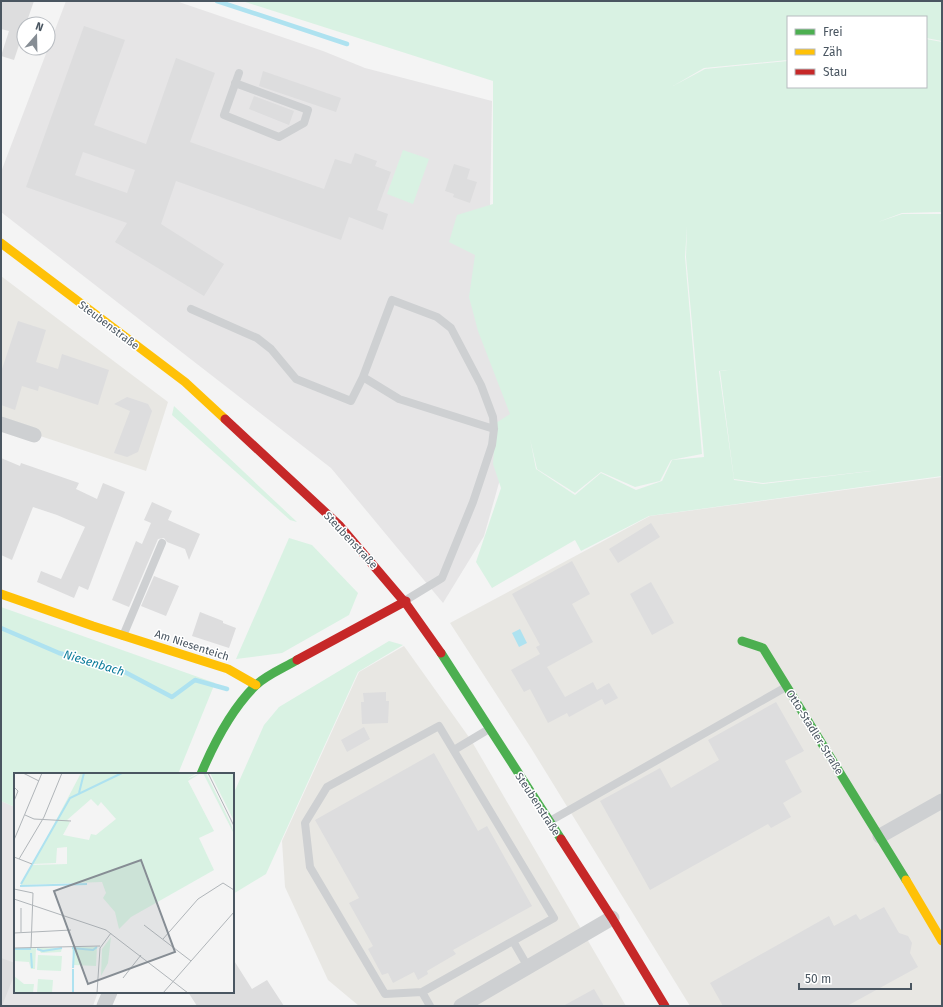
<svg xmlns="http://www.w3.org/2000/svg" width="943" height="1007" viewBox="0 0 943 1007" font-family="'Fira Sans',sans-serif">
	<rect width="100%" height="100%" fill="#f4f4f4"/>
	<path fill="#e8e7e3" d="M1 276 168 402 146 471 1 423Z
		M942 477V1006H690L531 748 450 623 650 516Z
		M404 646 471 740 626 1006H359L328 980 285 887 282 841 359 672Z"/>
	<path fill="#e6e5e6" d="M66 1H176L323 51 365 68 492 101 488 313 513 401 508 451 484 536 443 603 331 468 1 212V172Z
		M1 801 15 807V992H98L93 1006H1Z"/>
	<path fill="#d9f2e3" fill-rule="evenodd" d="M242 1H942V41L926 38V17H788V60L704 68 673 86 705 69 788 61V87H926V39L942 42V213L940 212 902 213 878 222 902 214H942V476L649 516 581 551 575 540 492 588 476 562 501 488 493 464 496 423 510 414 478 331 469 297 475 255 449 242 457 215 493 204V81ZM687 226 686 257 704 457 672 460 662 481 636 490 601 473 575 495 536 469 530 439 537 469 575 493 601 472 635 487 660 481 671 460 702 454 685 257ZM736 369 720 371 734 479 763 483 880 470 763 484 734 480 719 371Z
		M403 150 429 159 413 204 387 194Z
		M174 406 297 522 290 520 172 415Z
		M289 538 312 545 358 593 349 615 282 653 236 659Z
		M1 607 215 683 178 774H15V807L1 801Z
		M389 641 403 645 358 672 266 874 233 894V795L264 725 279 707Z"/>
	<path fill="#aee2f0" d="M520 629 527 643 519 647 512 633Z"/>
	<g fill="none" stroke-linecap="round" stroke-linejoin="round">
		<path stroke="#aee2f0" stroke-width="4.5" d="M217 1 347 44
			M1 628 59 653 121 670 172 697 195 680 227 689"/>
	</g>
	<path fill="#ddddde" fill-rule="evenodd" d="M1 1H34L26 24H24V30L14 60 1 56 9 31 1 29Z
		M84 26 125 40 94 125 146 144 176 58 215 73 190 142 324 189 335 159 351 164 355 153 377 161 375 166 391 172 377 210 388 214 383 230 349 217 341 240 176 181 161 224 224 264 204 296 115 242 127 223 26 187ZM83 152 135 170 127 193 75 175Z
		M263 71 341 98 336 112 259 86Z
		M254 96 294 111 289 125 249 109Z
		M454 164 470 169 467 179 477 182 470 203 453 197 454 194 445 191Z
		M18 321 46 330 36 362 58 369 62 354 109 370 98 405 39 386 38 391 22 386 15 410 1 405V372Z
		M127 397 148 404 152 411 138 452 127 457 114 453 130 411 114 404Z
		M1 458 20 466 21 463 79 483 76 489 97 499 103 483 125 492 88 590 79 586 74 598 37 582 41 571 61 579 85 527 57 515 33 507 12 560 1 555Z
		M152 502 172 511 168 520 200 534 189 560 185 549 167 542 164 538 158 539 129 607 112 600 136 541 142 544 151 523 144 520Z
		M651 523 660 537 618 563 609 549Z
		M572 561 590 594 572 604 593 642 547 667 565 697 593 682 597 690 609 683 618 698 605 705 602 699 569 717 567 713 548 723 530 689 524 692 511 670 540 654 536 647 540 645 512 594Z
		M154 576 179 586 166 616 141 606Z
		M651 582 674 623 652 635 630 594Z
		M200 612 223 621V623L236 628 229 648 192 636Z
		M386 692V701H389L388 723 362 724 361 702H364L363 693Z
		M776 702 804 751 785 761 802 792 783 803 791 817 771 828 768 824 650 890 600 801 660 768 671 788 719 760 708 740Z
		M364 727 370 739 347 752 341 740Z
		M434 753 478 831 487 826 532 906 453 950 456 954 427 971 428 974 418 980 414 972 393 983 388 973 382 975 368 949 373 946 349 903 359 898 315 820Z
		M884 907 899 933 908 936 912 943 910 953 918 967 847 1006H723L710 983 829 916 834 926 856 914 860 920Z
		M1 958 15 963V973L2 1006Z
		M233 959 252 989 267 980 284 1006H197L188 992H233Z
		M594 989 604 1006H563Z"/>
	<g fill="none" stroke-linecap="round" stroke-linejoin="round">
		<path stroke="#ced0d2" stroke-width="8" d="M235 83 308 110 304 123 279 137 224 115 239 73
			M191 309 257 338 271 349 296 379 351 401 363 377
			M406 600 442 578 473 502 492 445 494 429 493 417 481 385 451 328 437 317 392 300 363 377 399 399 494 429
			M123 636 162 543
			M439 726 554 918 422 992 385 994 310 867 305 823 327 787Z
			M454 750 489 729
			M550 821 786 687
			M513 941 528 967
			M422 992 430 1006"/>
		<path stroke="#ced0d2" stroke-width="15" d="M1 424 34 435
			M880 836 942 801
			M104 1006 110 992
			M461 1006 612 918"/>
		<path stroke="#4caf50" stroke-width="9" d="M742 641 763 648 906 880
			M441 653 561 839
			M201 774C214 743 231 710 255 686 266 675 284 668 297 660"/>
		<path stroke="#ffc107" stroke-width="9" d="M1 243 185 382 225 419
			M1 594 93 626 228 669 256 685
			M906 880 942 941"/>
		<path stroke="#c62828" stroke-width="9" d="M225 419 339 525 407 605 441 653
			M297 660 406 601
			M561 839 612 918 665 1006"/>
	</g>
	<g text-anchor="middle" stroke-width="3" stroke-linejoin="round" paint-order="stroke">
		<g font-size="11" fill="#4a5661" stroke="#fff">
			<text transform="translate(109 325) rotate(37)" y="4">Steubenstraße</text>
			<text transform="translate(351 540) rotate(47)" y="4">Steubenstraße</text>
			<text transform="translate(192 645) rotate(18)" y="4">Am Niesenteich</text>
			<text transform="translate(815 732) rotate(58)" y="4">Otto-Stadler-Straße</text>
			<text transform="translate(538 804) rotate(57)" y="4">Steubenstraße</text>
		</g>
		<g font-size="12" font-style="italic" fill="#0c7c9b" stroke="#fff">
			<text transform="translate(94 663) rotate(17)" y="4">Niesenbach</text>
		</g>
	</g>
	<g transform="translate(14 773)">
		<rect width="220" height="220" fill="#f4f4f4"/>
		<path d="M67 0H183L173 6 187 0 174 8 200 58 185 65 200 97 117 144 105 156 101 139 89 125 92 120 88 109 7 112 18 92 53 91V74L43 75 42 90 19 91ZM77 26 84 33 87 29 102 46 82 62 77 61 75 67 49 62 56 49 53 47ZM189 0H192L217 51 220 61ZM196 0H220V48ZM97 164 94 190 87 203 88 176ZM58 174H83L82 193 60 192ZM22 175 21 196H17L15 189 0 188V177ZM24 175H48L47 179 27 180ZM24 182 48 183 47 198 23 197ZM0 203 10 211H20L19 220H0ZM24 206 39 207 38 220H23Z" fill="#d9f2e3" fill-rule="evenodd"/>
		<path fill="none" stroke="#aee2f0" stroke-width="2" d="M65 20 70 0M7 111 56 25 108 0M6 113 73 111M58 175 79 177 83 174M0 176H17M23 176 29 178 48 175M17 180 18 195M59 195 60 176M59 220V196"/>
		<path fill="none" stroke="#b0b5b9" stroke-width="1" d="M9 0 25 8M194 0 220 53M0 14 4 18 0 28M11 42 20 46 57 48M0 67 28 0M0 84 18 91M5 86 30 44 48 0M0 116 19 120 17 175M0 126 92 157 174 220M130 152 177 188M7 159V135M0 160 57 157M149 166 184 126 209 110 220 117M0 175 86 173M109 205 127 182M83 220 86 175 97 160M149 220 220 139"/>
		<path fill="#868d94" fill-opacity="0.15" stroke="#868d94" stroke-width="2" d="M127 87 161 179 74 211 40 118Z"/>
		<rect width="220" height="220" fill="none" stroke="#4a5661" stroke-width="2"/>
	</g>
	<rect width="943" height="1007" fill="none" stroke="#4a5661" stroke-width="4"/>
	<rect x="787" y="16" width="140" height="72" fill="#ffffff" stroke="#b7bbc0"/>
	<rect x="795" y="29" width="20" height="6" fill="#4caf50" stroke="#b7bbc0"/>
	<text x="823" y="36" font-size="12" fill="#4a5661">Frei</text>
	<rect x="795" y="49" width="20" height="6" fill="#ffc107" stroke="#b7bbc0"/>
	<text x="823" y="56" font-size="12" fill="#4a5661">Zäh</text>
	<rect x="795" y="69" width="20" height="6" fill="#c62828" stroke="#b7bbc0"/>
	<text x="823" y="76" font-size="12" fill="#4a5661">Stau</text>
	<g transform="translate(36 36) rotate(20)"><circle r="19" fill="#ffffff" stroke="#b7bbc0"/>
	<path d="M0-3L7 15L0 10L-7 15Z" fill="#868d94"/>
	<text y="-6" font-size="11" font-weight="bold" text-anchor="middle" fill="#4a5661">N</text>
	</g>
	<path d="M799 983v6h112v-6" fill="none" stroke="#4a5661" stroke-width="2"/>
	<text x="805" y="983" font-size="12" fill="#4a5661" stroke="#ffffff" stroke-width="3" paint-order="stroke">50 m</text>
</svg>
